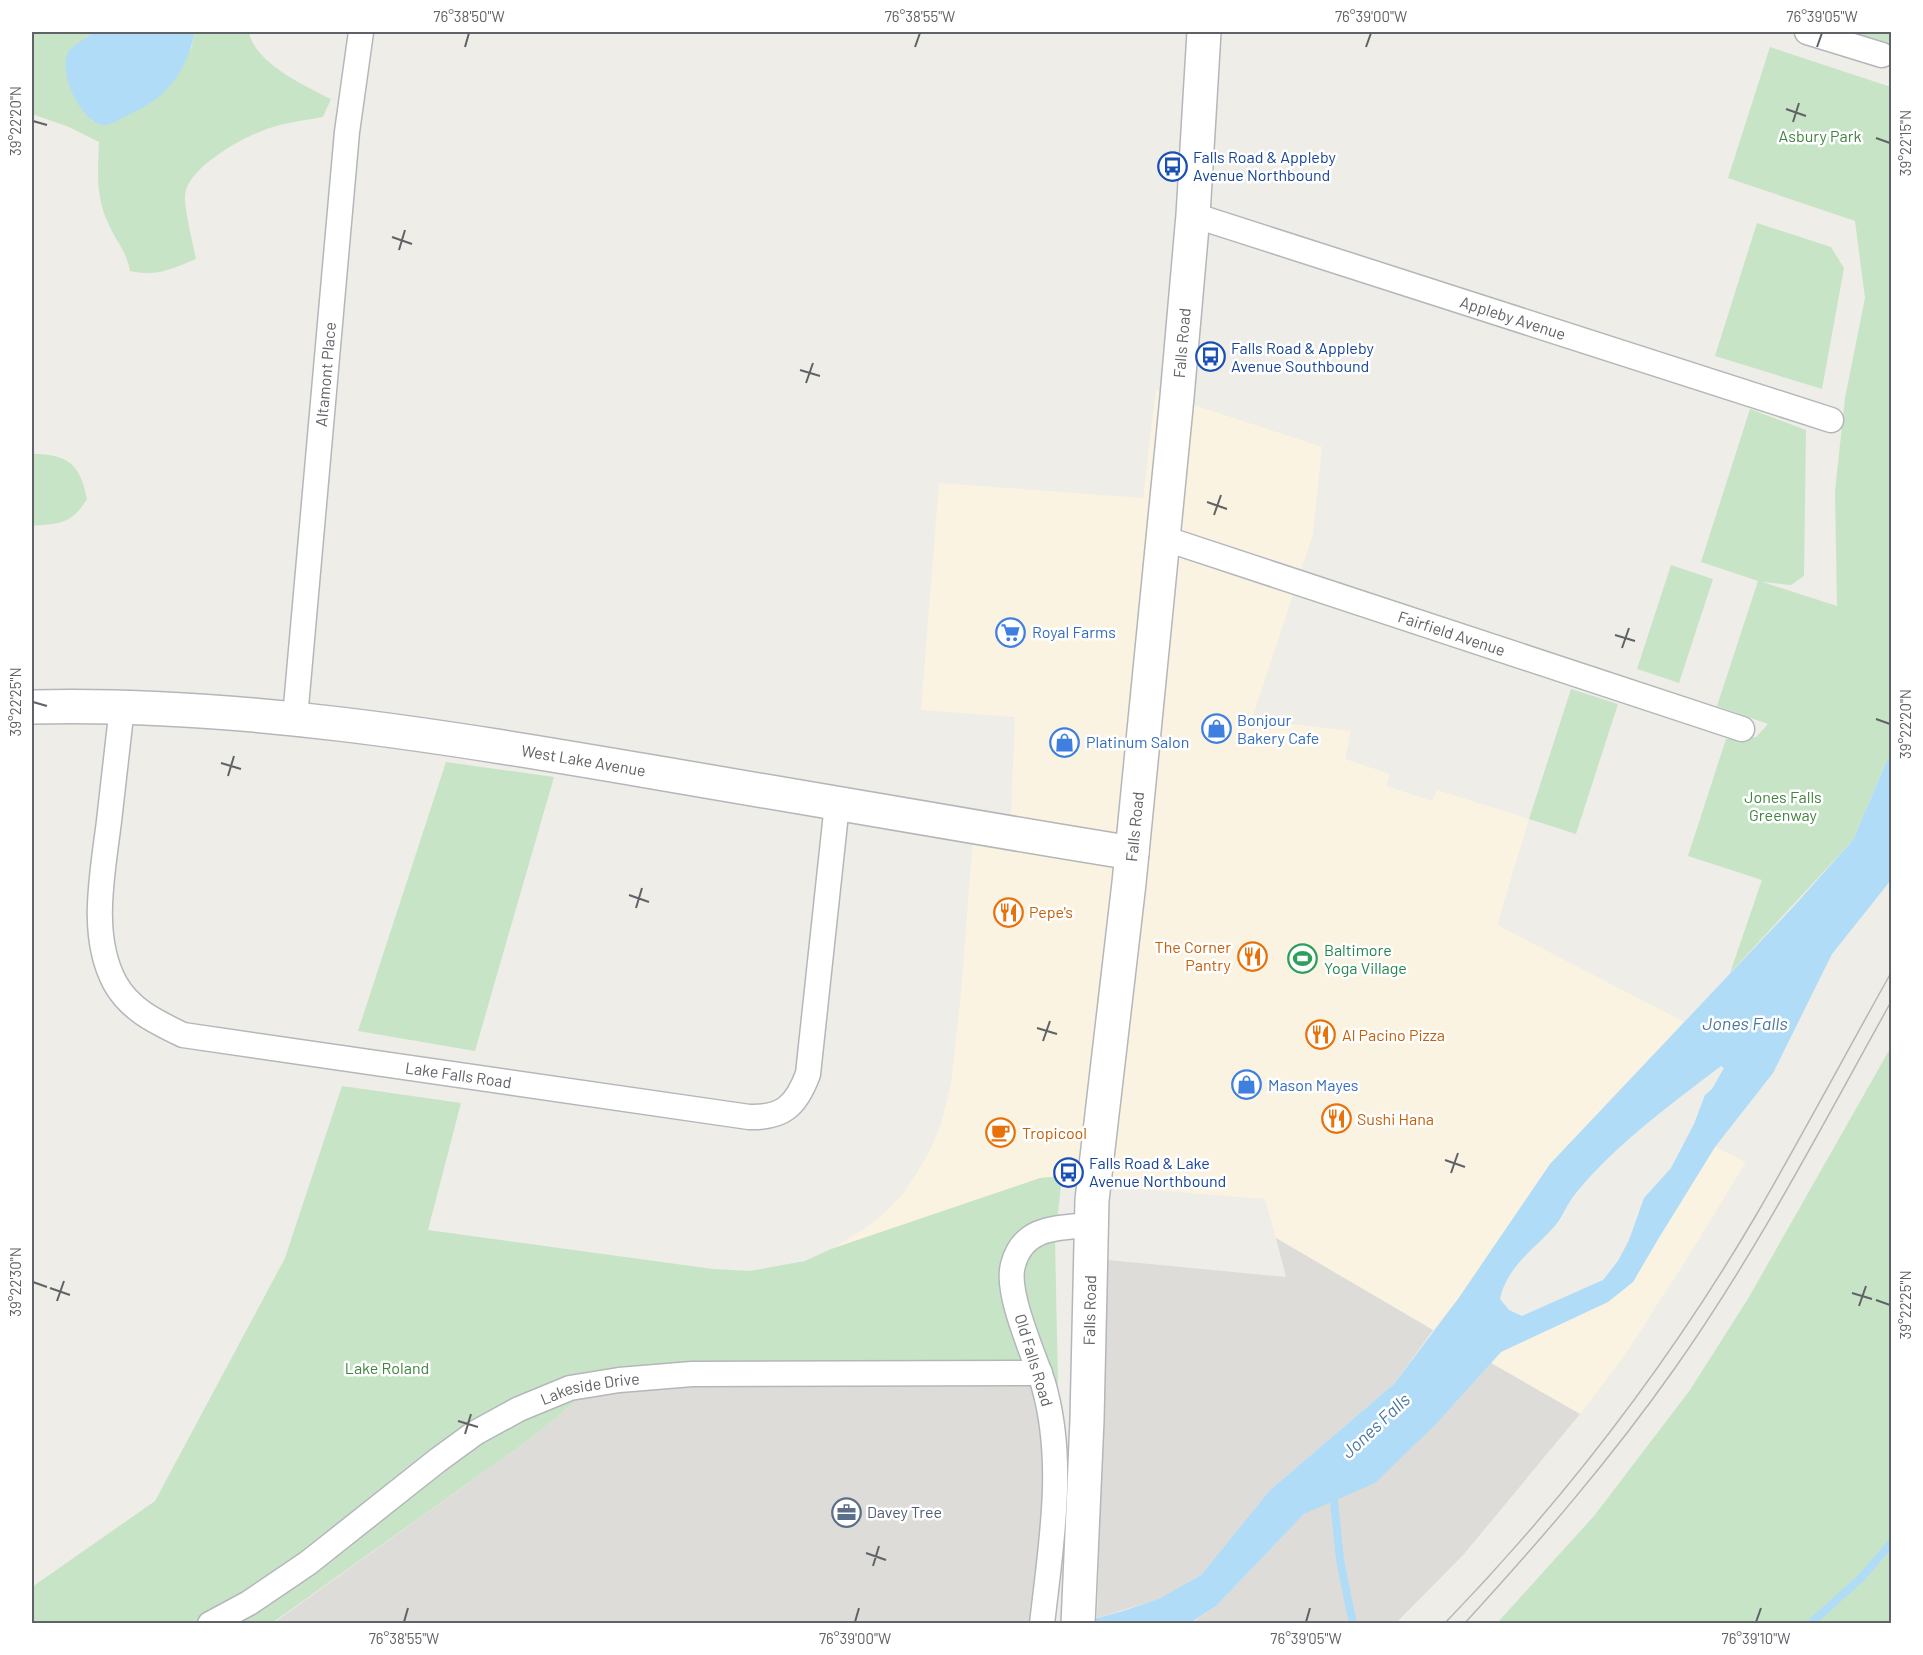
<svg xmlns="http://www.w3.org/2000/svg" width="1923" height="1655" viewBox="0 0 1923 1655" font-family="Barlow,sans-serif">
	<rect width="100%" height="100%" fill="#efede7"/>
	<path fill="#fbf3e1" d="M1156 389 1203 408 1322 447 1313 534 1252 719 1351 731 1345 759 1390 774 1386 786 1432 801 1437 790 1529 819 1497 925 1684 1022 1550 1164 1458 1299 1433 1330 1276 1238 1265 1199 1113 1187 1062 1176 1040 1178 831 1249 867 1227 887 1211 904 1193 929 1153 941 1124 951 1084 961 993 975 812 1011 816 1015 717 921 710 939 483 1143 498Z
		M1715 1147 1746 1162 1683 1265 1622 1359 1580 1414 1491 1363 1501 1352 1608 1302 1633 1282 1657 1241Z"/>
	<path fill="#dedcd9" d="M1276 1238 1433 1330 1394 1384 1270 1490 1201 1575 1162 1598 1097 1618 1108 1260 1286 1277Z
		M1491 1363 1580 1414 1464 1554 1396 1623 1190 1624 1216 1606 1304 1514 1439 1421Z
		M863 1382 1058 1384 1031 1623 272 1624 530 1439 586 1393 619 1387Z"/>
	<path fill="#c8e4c7" d="M32 32H94L85 40 81 108 93 121 191 49 195 32H249C254 62 305 86 331 99L323 117C307 120 289 122 273 127 248 134 188 166 185 195 184 209 193 243 196 259 171 269 157 277 130 271 126 250 117 243 109 225 95 196 98 172 99 142L69 127 32 114Z
		M1840 32H1891V49Z
		M1770 47 1891 87V751L1853 840 1730 973 1762 880 1688 856 1726 739 1756 737 1768 724 1717 706 1758 581 1701 562 1750 409 1806 430 1804 576 1791 585 1762 582 1837 606 1835 491 1845 398 1865 298 1855 221 1728 178Z
		M1757 223 1831 247 1844 268 1822 389 1715 356Z
		M32 454C67 454 80 463 87 499 71 525 60 523 32 526Z
		M1671 565 1713 579 1679 683 1637 669Z
		M1571 689 1618 704 1576 834 1529 819Z
		M446 762 554 777 475 1051 358 1031Z
		M1891 1047V1623H1497L1594 1516 1690 1390 1749 1297Z
		M342 1086 461 1103 428 1230 713 1269 750 1271 805 1261 831 1249 1040 1178 1062 1176 1055 1240 1058 1384 745 1381 586 1393 530 1439 272 1623H32V1587L155 1501 285 1258Z"/>
	<path fill="#b0dcf7" fill-rule="evenodd" d="M94 32H195C185 75 167 98 126 116 120 119 111 125 105 125 81 124 56 70 69 51 74 44 87 38 94 32Z
		M1891 751V880L1832 954 1773 1073 1715 1147 1657 1241 1633 1282 1608 1302 1501 1352 1439 1421 1375 1483 1304 1514 1216 1606 1190 1623 1076 1624 1123 1611 1161 1598 1201 1575 1270 1490 1394 1384 1458 1299 1550 1164 1794 906 1853 840ZM1721 1066 1724 1068 1712 1089 1705 1095 1694 1124 1671 1168 1644 1198 1629 1240 1618 1261 1603 1280 1522 1316 1509 1310 1500 1299C1507 1267 1532 1251 1554 1227 1563 1217 1567 1203 1576 1193 1617 1143 1670 1105 1721 1066Z"/>
	<g fill="none" stroke-linecap="round" stroke-linejoin="round">
		<path stroke="#b0dcf7" stroke-width="8" d="M1333 1492 1340 1560 1353 1624
			M1810 1624 1862 1577 1892 1542"/>
		<defs>
			<g id="street">
				<path d="M1807 32 1882 55"/>
				<path id="s1" d="M1193 215 1831 420"/>
				<path id="s2" d="M1163 538 1742 729"/>
				<path id="s3" d="M122 707C118 745 113 783 109 821 103 872 89 935 115 983 130 1010 156 1022 183 1035L749 1117C783 1118 796 1106 808 1074L837 804"/>
				<path id="s4" d="M295 718 347 132 361 32"/>
				<path id="s5" d="M210 1624 249 1603 308 1563 438 1460 475 1433 519 1409 570 1388 619 1380 692 1374 1040 1373"/>
				<path d="M1042 1624C1051 1544 1066 1461 1043 1383 1034 1355 1005 1292 1013 1265 1023 1226 1058 1228 1090 1225"/>
			</g>
			<g id="secondary">
				<path id="s6" d="M32 707C241 702 447 737 653 772 812 800 972 827 1132 853"/>
				<path id="s7" d="M1078 1624 1087 1420 1092 1200 1129 883 1177 397 1193 215 1204 32"/>
			</g>
		</defs>
		<use href="#street" stroke="#b4b7ba" stroke-width="27"/>
		<use href="#secondary" stroke="#b4b6ba" stroke-width="36"/>
		<use href="#street" stroke="#fff" stroke-width="24"/>
		<use href="#secondary" stroke="#fff" stroke-width="33"/>
		<path stroke="#b5b6b6" stroke-width="1.5" d="M1444 1624C1563 1501 1668 1365 1755 1217 1802 1136 1846 1053 1892 971
			M1464 1624C1539 1542 1611 1459 1675 1368 1757 1252 1823 1124 1892 1000"/>
	</g>
	<path fill="none" stroke="#5f6266" stroke-width="2" d="M465 47 469 33M915 47 920 33M1366 47 1371 33M1817 47 1822 33M1786 109 1806 116M33 121 47 125M1793 122 1799 103M1876 138 1890 143M392 237 412 244M399 250 405 230M800 370 820 376M806 383 813 363M1207 502 1227 509M1214 515 1221 495M1615 635 1635 641M1622 648 1629 628M33 702 47 706M1876 719 1890 724M221 763 241 769M228 776 234 756M629 895 649 902M636 908 642 888M1037 1028 1057 1034M1043 1041 1050 1021M1445 1160 1465 1167M1451 1173 1458 1153M33 1282 47 1287M50 1288 70 1295M1852 1293 1872 1299M1876 1300 1890 1305M57 1301 64 1281M1859 1306 1866 1286M458 1421 478 1427M465 1434 471 1414M866 1553 886 1560M873 1566 879 1546M404 1622 408 1608M855 1622 859 1608M1306 1622 1310 1608M1756 1622 1761 1608"/>
	<defs>
		<symbol id="bus-ring" viewBox="-11 -11 22 22"><circle r="9.5" fill="#fff" stroke="#1a4fb4" stroke-width="1.5"/><path d="M-5-6H5V4H4V6H2V4H-2V6H-4V4H-5ZM-3.5-4V0h7V-4ZM-3.5 1.2v1.5H-2V1.2ZM2 1.2v1.5H3.5V1.2Z" fill="#1a4fb4"/></symbol>
		<symbol id="supermarket-ring" viewBox="-11 -11 22 22"><circle r="9.5" fill="#fff" stroke="#3f7fe0" stroke-width="1.5"/><path d="M-6-5.5h2.5l.6 2H6L4.5 2H-2.5L-4.4-4H-6ZM-1.5 3.2a1.3 1.3 0 1 0 .1 0ZM3 3.2a1.3 1.3 0 1 0 .1 0Z" fill="#3f7fe0"/></symbol>
		<symbol id="shop-ring" viewBox="-11 -11 22 22"><circle r="9.5" fill="#fff" stroke="#3f7fe0" stroke-width="1.5"/><path d="M-5-2.5h2.3a2.7 3.5 0 0 1 5.4 0H5L5.5 6h-11ZM-1.5-2.5h3a1.5 2.3 0 0 0-3 0Z" fill="#3f7fe0"/></symbol>
		<symbol id="restaurant-ring" viewBox="-11 -11 22 22"><circle r="9.5" fill="#fff" stroke="#e8710a" stroke-width="1.5"/><path d="M-5-6h1v4h1v-4h1v4h1v-4h1v5L-1.5 .5V6h-2V.5L-5-1ZM5-6V6H3V1.5H1.5Q1.5-4 5-6Z" fill="#e8710a"/></symbol>
		<symbol id="stadium-ring" viewBox="-11 -11 22 22"><circle r="9.5" fill="#fff" stroke="#2e9e5b" stroke-width="1.5"/><path d="M0-5a6.5 5 0 1 0 0 10a6.5 5 0 1 0 0-10ZM-3.5-1.8h7v3.6h-7Z" fill="#2e9e5b"/></symbol>
		<symbol id="cafe-ring" viewBox="-11 -11 22 22"><circle r="9.5" fill="#fff" stroke="#e8710a" stroke-width="1.5"/><path d="M-5.5-4.5H6V0H3Q3 3.5 0 3.5H-2.5Q-5.5 3.5-5.5 0ZM3-3.2v2h1.7v-2ZM-6 4.5H4V6H-6Z" fill="#e8710a"/></symbol>
		<symbol id="office-ring" viewBox="-11 -11 22 22"><circle r="9.5" fill="#fff" stroke="#5c6f8a" stroke-width="1.5"/><path d="M-6-3h4V-5.5h4V-3h4V5H-6ZM-1-4.5V-3h2v-1.5ZM-6 0V1H6V0Z" fill="#5c6f8a"/></symbol>
	</defs>
	<g fill-rule="evenodd">
		<use href="#bus-ring" x="1156" y="150" width="33" height="33"/>
		<use href="#bus-ring" x="1194" y="340" width="33" height="33"/>
		<use href="#supermarket-ring" x="994" y="616" width="33" height="33"/>
		<use href="#shop-ring" x="1200" y="712" width="33" height="33"/>
		<use href="#shop-ring" x="1048" y="726" width="33" height="33"/>
		<use href="#restaurant-ring" x="992" y="896" width="33" height="33"/>
		<use href="#restaurant-ring" x="1236" y="940" width="33" height="33"/>
		<use href="#stadium-ring" x="1286" y="942" width="33" height="33"/>
		<use href="#restaurant-ring" x="1304" y="1018" width="33" height="33"/>
		<use href="#shop-ring" x="1230" y="1068" width="33" height="33"/>
		<use href="#restaurant-ring" x="1320" y="1102" width="33" height="33"/>
		<use href="#cafe-ring" x="984" y="1116" width="33" height="33"/>
		<use href="#bus-ring" x="1052" y="1156" width="33" height="33"/>
		<use href="#office-ring" x="830" y="1496" width="33" height="33"/>
	</g>
	<g text-anchor="middle" stroke-width="5" stroke-linejoin="round" paint-order="stroke">
		<g font-size="16" fill="#40843f" stroke="#fff">
			<text x="1820" y="142">Asbury Park</text>
			<text x="1783" y="803">Jones Falls<tspan x="1783" dy="18">Greenway</tspan></text>
			<text x="387" y="1374">Lake Roland</text>
		</g>
		<g font-size="16" fill="#164399" stroke="#fff" text-anchor="start">
			<text x="1193" y="163">Falls Road &amp; Appleby<tspan x="1193" dy="18">Avenue Northbound</tspan></text>
			<text x="1231" y="354">Falls Road &amp; Appleby<tspan x="1231" dy="18">Avenue Southbound</tspan></text>
			<text x="1089" y="1169">Falls Road &amp; Lake<tspan x="1089" dy="18">Avenue Northbound</tspan></text>
		</g>
		<g font-size="16" fill="#5f6266" stroke="#fff">
			<text dy="6" stroke="none"><textPath href="#s1" startOffset="336">Appleby Avenue</textPath></text>
			<text dy="6" stroke="none"><textPath href="#s7" startOffset="1286">Falls Road</textPath></text>
			<text dy="6" stroke="none"><textPath href="#s4" startOffset="345">Altamont Place</textPath></text>
			<text dy="6" stroke="none"><textPath href="#s2" startOffset="304">Fairfield Avenue</textPath></text>
			<text dy="6" stroke="none"><textPath href="#s6" startOffset="555">West Lake Avenue</textPath></text>
			<text dy="6" stroke="none"><textPath href="#s7" startOffset="800">Falls Road</textPath></text>
			<text dy="6" stroke="none"><textPath href="#s3" startOffset="645">Lake Falls Road</textPath></text>
			<text dy="6" stroke="none"><textPath href="#s7" startOffset="314">Falls Road</textPath></text>
			<text transform="translate(1034 1360) rotate(73)" y="6">Old Falls Road</text>
			<text dy="6" stroke="none"><textPath href="#s5" startOffset="452">Lakeside Drive</textPath></text>
		</g>
		<g font-size="16" fill="#366cbe" stroke="#fff" text-anchor="start">
			<text x="1032" y="638">Royal Farms</text>
			<text x="1237" y="726">Bonjour<tspan x="1237" dy="18">Bakery Cafe</tspan></text>
			<text x="1086" y="748">Platinum Salon</text>
			<text x="1268" y="1091">Mason Mayes</text>
		</g>
		<g font-size="16" fill="#c56008" stroke="#fff" text-anchor="start">
			<text x="1029" y="918">Pepe's</text>
			<text x="1231" y="953" text-anchor="end">The Corner<tspan x="1231" dy="18">Pantry</tspan></text>
			<text x="1342" y="1041">Al Pacino Pizza</text>
			<text x="1357" y="1125">Sushi Hana</text>
			<text x="1022" y="1139">Tropicool</text>
		</g>
		<g font-size="16" fill="#27864d" stroke="#fff" text-anchor="start">
			<text x="1324" y="956">Baltimore<tspan x="1324" dy="18">Yoga Village</tspan></text>
		</g>
		<g font-size="16" fill="#4e5e75" stroke="#fff" text-anchor="start">
			<text x="867" y="1518">Davey Tree</text>
		</g>
		<g font-size="18" font-style="italic" fill="#4a78a0" stroke="#fff">
			<text x="1745" y="1030">Jones Falls</text>
			<text transform="translate(1376 1426) rotate(-43)" y="6">Jones Falls</text>
		</g>
	</g>
	<rect width="1923" height="1655" fill="none" stroke="#ffffff" stroke-width="66"/>
	<rect x="33" y="33" width="1857" height="1589" fill="none" stroke="#5f6266" stroke-width="2"/>
	<g font-size="15" text-anchor="middle" fill="#5f6266">
		<text x="469" y="22">76°38'50"W</text>
		<text x="920" y="22">76°38'55"W</text>
		<text x="1371" y="22">76°39'00"W</text>
		<text x="1822" y="22">76°39'05"W</text>
		<text transform="translate(16 121) rotate(-90)" y="5">39°22'20"N</text>
		<text transform="translate(1906 143) rotate(-90)" y="5">39°22'15"N</text>
		<text transform="translate(16 702) rotate(-90)" y="5">39°22'25"N</text>
		<text transform="translate(1906 724) rotate(-90)" y="5">39°22'20"N</text>
		<text transform="translate(16 1282) rotate(-90)" y="5">39°22'30"N</text>
		<text transform="translate(1906 1305) rotate(-90)" y="5">39°22'25"N</text>
		<text x="404" y="1644">76°38'55"W</text>
		<text x="855" y="1644">76°39'00"W</text>
		<text x="1306" y="1644">76°39'05"W</text>
		<text x="1756" y="1644">76°39'10"W</text>
	</g>
</svg>
